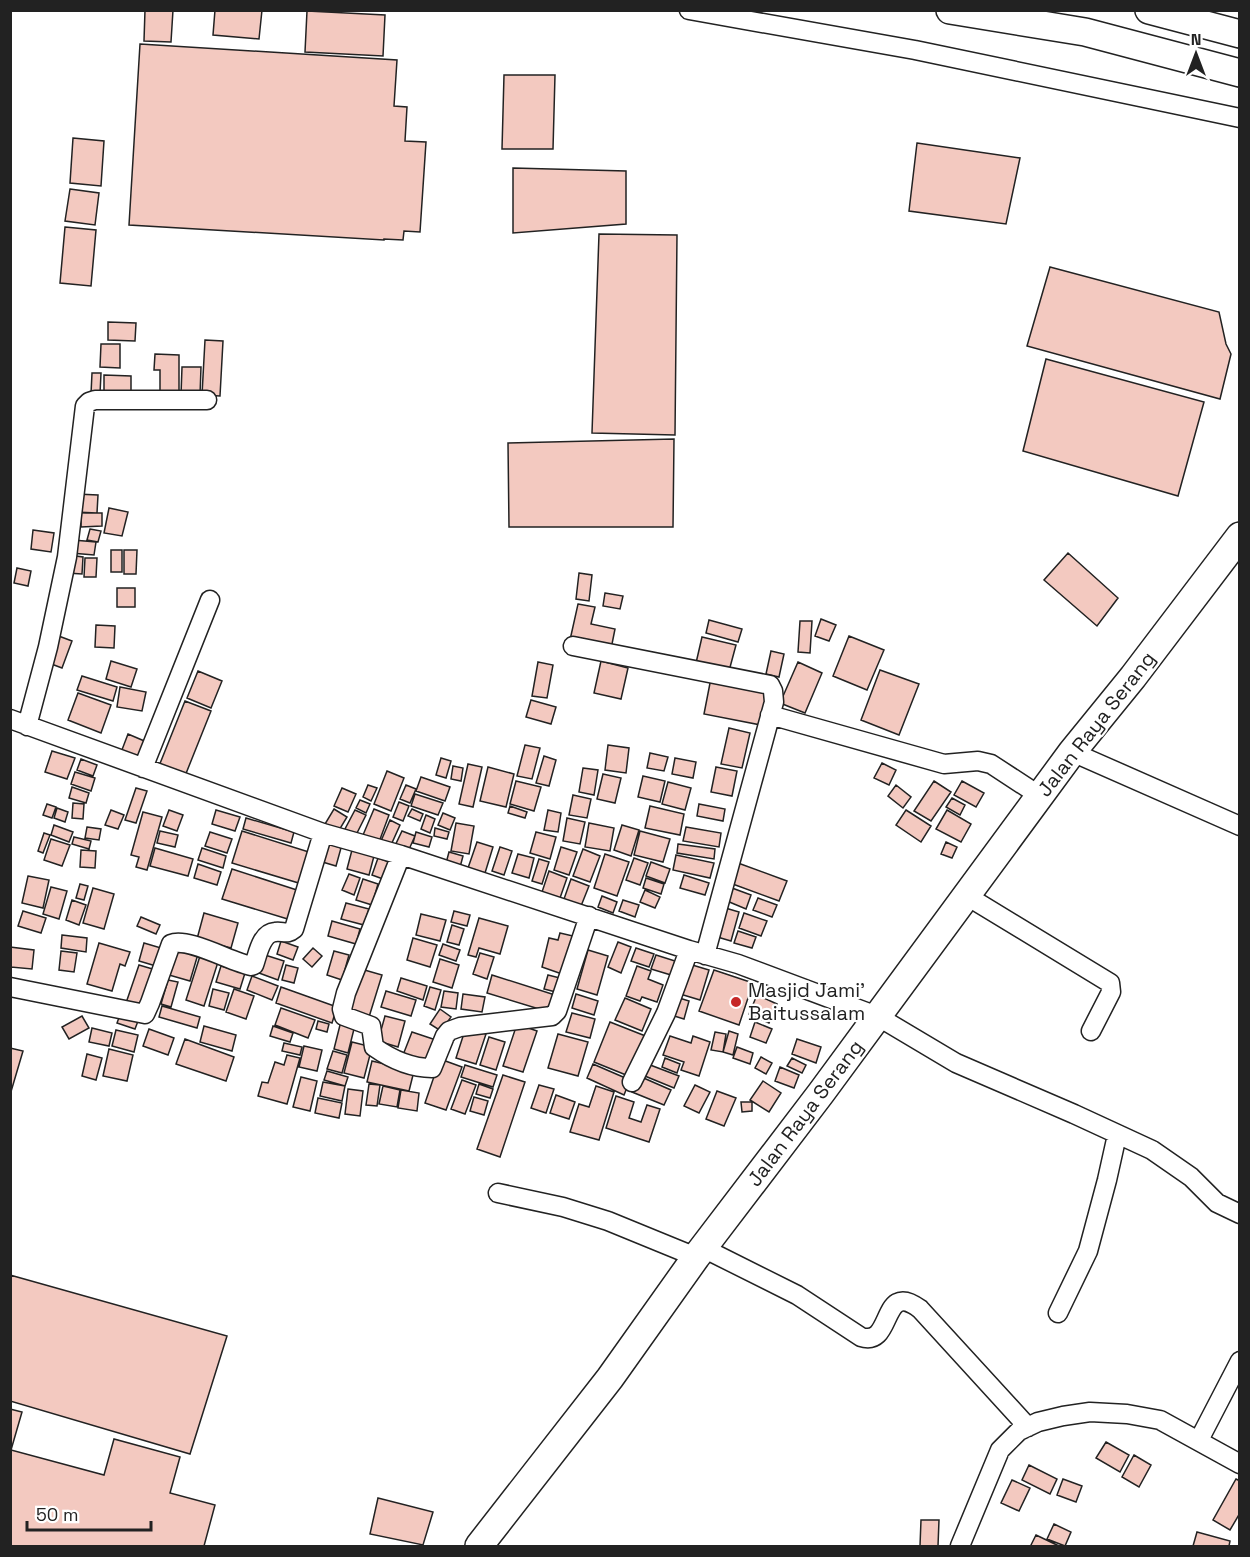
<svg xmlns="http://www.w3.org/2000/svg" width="1250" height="1557" viewBox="0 0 1250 1557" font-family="'Space Grotesk',sans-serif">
	<rect width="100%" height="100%" fill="#fff"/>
	<path fill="#f3c9c0" stroke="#222" stroke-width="1.5" d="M145 10H173L171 42 144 41Z
		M215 10H262L259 39 213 35Z
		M307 11 385 15 383 56 305 52Z
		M140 44 397 60 394 106 407 107 405 141 426 142 420 232 404 231 403 240 384 239V240L129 225Z
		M504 75H555L553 149H502Z
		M73 138 104 141 101 186 70 183Z
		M917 143 1020 158 1006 224 909 211Z
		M513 168 626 171V224L513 233Z
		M70 189 99 193 95 225 65 221Z
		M65 227 96 230 91 286 60 283Z
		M599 234 677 235 675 435 592 433Z
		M1050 267 1219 312 1226 344 1231 354 1220 399 1027 346Z
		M108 322 136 323 135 341 108 340Z
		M205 340 223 341 220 396 202 395Z
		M101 344H120V368L100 367Z
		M155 354 179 355V393L160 392V370H154Z
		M1046 359 1204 402 1178 496 1023 451Z
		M182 367H201L200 395H181Z
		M92 373H101L100 394H91Z
		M104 375 131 376V395H104Z
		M674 439 673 527H509L508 443Z
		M76 494 98 495 97 513 75 512Z
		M109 508 128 512 122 536 104 533Z
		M81 513H102V526L81 527Z
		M90 529 101 531 98 542 87 540Z
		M33 530 54 533 51 552 31 549Z
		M73 540 96 542 94 555 71 553Z
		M111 550H122V572H111Z
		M124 550H137L136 574H124Z
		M1068 553 1118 598 1097 626 1044 580Z
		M68 555 83 557 82 574 67 573Z
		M85 558H97L96 577H84Z
		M17 568 31 571 28 586 14 583Z
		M579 573 592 575 589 601 576 599Z
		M117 588H135V607H117Z
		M605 593 623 596 620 609 603 606Z
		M578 604 595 607 591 624 615 629 611 649 570 640Z
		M821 619 836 625 829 641 815 636Z
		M709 620 742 629 738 642 706 633Z
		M800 621H812L810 653 798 652Z
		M96 625 115 626 114 648 95 647Z
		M56 635 72 641 62 668 46 662Z
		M849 636 884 650 867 690 833 676Z
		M702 637 736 645 729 671 696 663Z
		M771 651 784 654 779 677 766 674Z
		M111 661 137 669 131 687 106 679Z
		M601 661 628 668 621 699 594 693Z
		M538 662 553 665 547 698 532 696Z
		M798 662 822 673 805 713 780 703Z
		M880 670 919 684 899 735 861 720Z
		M198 671 222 681 211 708 187 698Z
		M82 676 117 687 113 701 77 690Z
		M711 678 768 689 761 725 704 714Z
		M120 687 146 692 142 711 117 707Z
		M78 693 111 705 101 733 68 720Z
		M531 700 556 707 551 724 526 717Z
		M185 701 211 711 183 781 157 771Z
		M729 728 750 733 742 768 721 764Z
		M128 734 149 743 141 763 120 755Z
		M525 745 540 748 532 779 517 776Z
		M608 745 629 748 626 773 605 770Z
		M52 751 75 758 67 779 45 772Z
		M650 753 668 757 664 771 647 768Z
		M544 756 556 760 549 786 536 783Z
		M441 758 451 761 446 778 436 775Z
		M675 758 696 762 693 778 672 774Z
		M81 759 97 765 93 776 77 770Z
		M882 763 896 770 889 785 874 778Z
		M468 764 482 767 473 807 459 804Z
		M453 766 463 768 461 781 451 779Z
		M488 767 514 774 506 807 480 801Z
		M716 767 737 771 732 796 711 792Z
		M583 768 598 770 594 795 579 792Z
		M387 771 404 778 391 811 374 804Z
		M75 772 95 778 91 791 71 784Z
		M603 774 621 778 615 803 597 799Z
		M643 776 665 781 660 802 638 797Z
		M421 777 450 787 445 801 416 791Z
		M516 781 541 787 534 811 510 804Z
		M934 781 951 792 931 821 914 811Z
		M962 781 984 793 976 807 954 795Z
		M668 782 691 788 685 810 662 804Z
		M368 785 377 788 371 801 363 797Z
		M406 785 416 789 410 803 400 799Z
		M896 785 911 797 903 808 888 796Z
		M72 787 89 793 86 803 69 798Z
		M136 788 147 791 136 823 125 820Z
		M342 788 356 794 348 812 334 806Z
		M415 794 443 803 438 815 411 806Z
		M573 795 591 799 587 818 569 815Z
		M952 798 965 805 960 815 946 807Z
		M360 800 370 804 366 813 356 808Z
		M399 802 409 806 403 821 393 817Z
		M73 803 84 804 83 819 72 818Z
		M47 804 56 807 52 818 43 815Z
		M699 804 725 809 723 821 697 816Z
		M510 806 527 812 525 818 508 813Z
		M650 806 684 814 680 835 645 828Z
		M57 808 68 812 65 822 54 818Z
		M334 809 347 817 338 832 325 824Z
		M374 809 389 815 379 842 363 835Z
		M412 809 423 814 420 821 408 816Z
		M111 810 124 815 118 829 105 825Z
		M169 810 183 815 177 831 163 826Z
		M216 810 240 817 235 831 212 824Z
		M355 810 366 815 356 835 345 829Z
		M548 810 561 813 558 832 544 830Z
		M906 810 931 826 921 842 896 825Z
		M947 810 971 824 961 842 936 829Z
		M143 812 162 817 147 870 136 867 139 857 131 855Z
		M443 813 455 818 450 830 438 825Z
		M426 815 435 819 430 833 421 829Z
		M246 818 294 832 291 843 243 829Z
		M567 818 585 822 580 844 563 841Z
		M390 820 400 825 391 845 381 841Z
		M456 823 474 826 469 854 451 851Z
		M589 823 614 828 610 851 585 847Z
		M54 825 73 832 69 842 51 835Z
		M622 825 639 830 631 856 614 850Z
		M87 827 101 829 99 840 85 838Z
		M686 827 721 833 719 847 683 841Z
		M435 828 449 832 447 839 434 836Z
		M160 831 178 835 175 847 157 843Z
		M242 831 312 853 302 884 232 863Z
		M402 831 415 836 406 856 393 850Z
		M640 831 670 839 663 862 634 855Z
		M210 832 232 839 227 853 205 846Z
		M416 832 432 837 429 847 413 843Z
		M536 832 556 837 550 859 530 853Z
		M44 833 50 835 43 853 38 851Z
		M74 837 91 841 89 849 72 844Z
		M51 839 70 845 62 866 44 860Z
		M325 842 341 848 336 866 319 861Z
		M477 842 493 847 485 873 468 868Z
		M946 842 957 847 952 858 941 854Z
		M678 844 715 849 714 859 677 853Z
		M500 847 512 851 504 875 492 871Z
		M561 847 577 852 569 875 554 870Z
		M155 848 193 859 188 876 150 866Z
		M202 848 226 856 223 868 198 860Z
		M583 849 600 856 590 882 573 876Z
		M81 850 96 851 95 868 80 867Z
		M352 850 374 856 369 875 347 869Z
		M449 852 463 856 459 871 445 867Z
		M518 854 534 858 529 878 512 873Z
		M605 854 629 862 617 896 594 888Z
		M676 855 714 863 710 878 673 870Z
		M378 858 389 862 383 879 372 875Z
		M634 858 648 863 640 885 626 880Z
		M539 859 549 862 542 884 532 881Z
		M651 862 670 869 665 883 646 876Z
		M738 863 787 881 779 901 730 883Z
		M198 864 221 872 217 885 194 878Z
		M232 869 300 891 291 920 222 899Z
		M549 871 567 878 560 898 542 892Z
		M349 874 360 878 354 895 342 890Z
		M684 875 709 883 705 895 680 888Z
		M28 876 49 880 43 908 22 903Z
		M646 878 664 884 661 894 643 888Z
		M363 879 378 884 372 905 356 900Z
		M571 879 589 886 581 906 564 899Z
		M80 884 88 886 84 900 76 898Z
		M51 887 67 891 59 919 43 914Z
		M93 888 114 894 104 929 83 923Z
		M732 888 751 895 746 909 727 901Z
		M645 890 660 897 655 908 640 902Z
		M602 896 617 902 613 913 598 907Z
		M758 898 777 905 772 917 753 910Z
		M72 900 86 905 79 925 66 920Z
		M623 900 639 905 635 917 619 911Z
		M346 903 369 909 364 925 341 919Z
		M722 907 739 912 731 941 714 936Z
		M23 911 46 918 41 933 18 926Z
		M454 911 470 915 467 926 451 922Z
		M204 913 238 923 231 948 197 939Z
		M744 913 767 921 761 936 739 928Z
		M421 914 446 920 440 941 416 935Z
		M141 917 160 925 156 934 137 926Z
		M479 918 508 926 500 954 479 948 476 957 468 955Z
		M332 921 360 929 356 944 328 936Z
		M452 925 464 929 459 945 447 942Z
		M738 931 756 937 752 948 734 943Z
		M560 933 573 936 562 974 542 967 549 938 558 940Z
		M62 935 87 938 86 952 61 948Z
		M413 938 437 945 430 967 407 960Z
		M281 941 298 947 293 960 277 954Z
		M618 942 631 947 621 973 608 967Z
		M99 943 130 952 125 966 120 964 112 991 87 984Z
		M144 943 161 948 156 966 139 961Z
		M443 944 460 950 456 961 439 955Z
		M10 947 34 950 32 969 11 967 10 971Z
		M177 948 198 954 190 981 169 975Z
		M313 948 322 956 312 967 303 959Z
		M636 948 654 954 649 967 631 961Z
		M588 950 608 956 597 995 577 989Z
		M61 951 77 953 74 972 59 970Z
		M334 951 349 955 342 980 327 975Z
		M480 953 494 957 487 979 473 974Z
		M265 955 284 961 278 980 259 973Z
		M656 955 675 961 671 975 651 969Z
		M200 956 218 962 204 1006 186 1000Z
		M440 959 459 965 452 988 433 982Z
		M689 964 709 970 700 1000 680 994Z
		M139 965 156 970 144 1008 126 1003Z
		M286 965 298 968 294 983 282 980Z
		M221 966 245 973 240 989 216 982Z
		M637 966 651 971 648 979 663 985 657 1002 642 997 640 1001 626 996Z
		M361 969 382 975 369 1017 349 1011Z
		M714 970 753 983 739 1025 699 1011Z
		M492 975 555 995 549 1012 487 993Z
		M548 975 560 978 556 992 544 989Z
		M252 976 278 986 272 1000 247 990Z
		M401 978 427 986 423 1000 397 991Z
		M168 980 178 982 171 1007 161 1004Z
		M281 987 337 1007 332 1023 276 1003Z
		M430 987 441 990 435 1010 424 1006Z
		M213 989 229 993 224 1010 209 1006Z
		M234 989 254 996 246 1019 226 1012Z
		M386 991 416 1000 411 1016 381 1007Z
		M444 991 458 993 456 1009 441 1007Z
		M463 994 485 997 482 1012 461 1009Z
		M576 994 598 1001 594 1015 572 1008Z
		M757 995 777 1004 769 1023 749 1014Z
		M676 997 689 1001 684 1019 671 1015Z
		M625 998 651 1009 642 1031 615 1020Z
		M162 1006 200 1017 197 1028 159 1017Z
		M281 1008 315 1020 308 1038 275 1025Z
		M440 1009 451 1017 441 1031 430 1024Z
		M572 1013 595 1019 590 1038 566 1032Z
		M120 1015 138 1021 135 1029 117 1023Z
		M82 1016 89 1028 69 1039 62 1027Z
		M385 1016 405 1021 398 1047 378 1041Z
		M318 1021 329 1024 327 1032 316 1029Z
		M341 1021 355 1025 348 1053 334 1049Z
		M610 1022 648 1037 631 1077 594 1062Z
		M755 1022 772 1029 766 1043 750 1037Z
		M517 1024 537 1031 523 1072 503 1066Z
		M204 1026 236 1035 232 1051 200 1042Z
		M273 1026 293 1033 290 1042 270 1036Z
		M466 1027 486 1034 476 1064 456 1058Z
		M92 1028 112 1033 109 1046 89 1042Z
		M149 1029 174 1038 168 1055 143 1046Z
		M116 1030 138 1035 134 1052 112 1046Z
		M729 1031 738 1034 733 1055 723 1052Z
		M412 1032 436 1040 427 1064 403 1055Z
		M715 1032 726 1034 723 1052 711 1050Z
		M558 1034 588 1042 578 1076 548 1068Z
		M670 1036 691 1043 693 1036 710 1042 699 1076 681 1070 684 1062 663 1055Z
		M489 1037 505 1042 496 1070 480 1065Z
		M185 1039 234 1057 226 1081 176 1064Z
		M797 1039 821 1047 816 1063 792 1054Z
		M352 1042 372 1047 364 1078 344 1073Z
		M284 1043 302 1047 300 1055 282 1051Z
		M304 1046 322 1050 317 1071 299 1067Z
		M737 1047 753 1053 750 1064 733 1058Z
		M10 1048 23 1051 10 1095Z
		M109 1049 133 1055 127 1081 103 1076Z
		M333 1051 347 1055 342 1073 327 1069Z
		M87 1054 102 1058 96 1080 82 1076Z
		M287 1055 300 1058 287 1104 258 1096 262 1082 268 1083 275 1062 284 1065Z
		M761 1057 772 1063 766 1074 755 1068Z
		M665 1058 680 1064 677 1073 662 1067Z
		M792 1058 806 1065 802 1073 787 1066Z
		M440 1059 462 1067 446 1110 425 1103Z
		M372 1061 414 1071 409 1091 367 1082Z
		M645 1063 679 1076 674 1088 640 1074Z
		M593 1064 630 1080 624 1095 587 1078Z
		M465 1065 497 1075 493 1087 461 1077Z
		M780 1067 799 1075 794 1088 775 1081Z
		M327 1071 348 1077 345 1086 324 1080Z
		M503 1075 525 1082 500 1157 477 1149Z
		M639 1076 671 1090 664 1105 632 1092Z
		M301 1077 317 1081 310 1111 293 1107Z
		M462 1080 476 1085 465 1114 451 1109Z
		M763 1081 781 1093 769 1112 750 1100Z
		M323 1082 345 1086 342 1101 320 1096Z
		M369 1084 380 1085 377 1106 366 1105Z
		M479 1084 493 1089 490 1098 476 1094Z
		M539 1085 554 1089 546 1113 531 1108Z
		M695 1085 710 1092 699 1113 684 1106Z
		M383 1086 400 1090 397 1107 379 1104Z
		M596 1086 614 1092 599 1140 570 1132 579 1104 589 1107Z
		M348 1089 363 1091 360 1116 345 1114Z
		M401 1090 419 1093 417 1111 398 1108Z
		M717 1091 736 1098 724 1126 706 1119Z
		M556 1095 575 1102 569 1119 550 1113Z
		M616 1096 634 1102 629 1118 641 1122 647 1105 660 1109 649 1142 606 1128Z
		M474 1097 488 1101 484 1115 470 1111Z
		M318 1098 342 1103 339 1118 315 1113Z
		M741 1102H752V1111L742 1112Z
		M10 1275 227 1336 190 1454 10 1401Z
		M10 1409 22 1412 11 1450 104 1475 114 1439 180 1457 170 1493 215 1505 204 1546H10Z
		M1106 1442 1129 1455 1120 1472 1096 1458Z
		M1134 1455 1151 1465 1139 1487 1122 1477Z
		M1029 1465 1057 1479 1050 1494 1022 1480Z
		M1063 1479 1082 1486 1076 1502 1057 1495Z
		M1236 1479 1240 1481V1513L1230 1530 1213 1520Z
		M1012 1480 1030 1488 1019 1511 1001 1503Z
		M378 1498 433 1512 423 1545 370 1534Z
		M921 1520H939L938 1546H920Z
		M1054 1524 1071 1532 1065 1546 1047 1539Z
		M1197 1532 1230 1541 1229 1546H1193Z
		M1036 1535 1059 1546H1034L1031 1545Z"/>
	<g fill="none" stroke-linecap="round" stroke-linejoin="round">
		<defs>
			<path id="minor" d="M689 10 915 50 1240 118
				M573 646 770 685 773 691 774 702 705 955
				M770 715 944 764 978 761 991 764 1040 796
				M10 719 323 833 401 855 689 950 738 964 877 1016 956 1063 1074 1114 1152 1150 1191 1177 1217 1203 1240 1214
				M27 726 48 647 67 557 85 406 89 402 95 400H207
				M1072 752 1240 826
				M143 768 210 600
				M401 855 346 993 342 1009 344 1016 371 1026 374 1047C391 1059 411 1068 432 1068L445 1036 449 1031 460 1027 552 1016 557 1011 589 916
				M967 896 1110 983 1111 992 1091 1031
				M10 987 145 1014 150 1003 171 944C188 937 231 962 251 966L254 965C258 954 261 933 275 932 284 931 287 935 294 929L323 833
				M632 1082 666 1013 689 950
				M498 1193 563 1207 608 1221 696 1257
				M703 1248 797 1295 861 1337C894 1348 880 1279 920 1309L1028 1427
				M1058 1313 1088 1251 1107 1180 1117 1135
				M1199 1440 1240 1361
				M960 1546 1000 1450 1019 1431 1038 1422 1063 1416 1090 1412 1127 1414 1160 1420 1240 1464"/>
			<path id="highway" d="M950 10 1085 32 1240 73
				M1149 10 1240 34
				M479 1546 610 1378 696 1257 821 1093 1072 752 1133 677 1240 536"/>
		</defs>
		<use href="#minor" stroke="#222" stroke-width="21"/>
		<use href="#highway" stroke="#222" stroke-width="30"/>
		<use href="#minor" stroke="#fff" stroke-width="18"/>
		<use href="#highway" stroke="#fff" stroke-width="27"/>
	</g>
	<circle fill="#c62828" stroke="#fff" stroke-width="2" cx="736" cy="1002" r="6"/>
	<g text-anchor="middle" stroke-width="4.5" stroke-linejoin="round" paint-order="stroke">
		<g font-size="20" fill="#222" stroke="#fff">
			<text transform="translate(1096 724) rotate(-52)" y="7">Jalan Raya Serang</text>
			<text transform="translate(805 1113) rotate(-53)" y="7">Jalan Raya Serang</text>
		</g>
		<g font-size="20" fill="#222" stroke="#fff" text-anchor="start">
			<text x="748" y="997">Masjid Jami'<tspan x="748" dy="23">Baitussalam</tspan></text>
		</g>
	</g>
	<rect width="1250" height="1557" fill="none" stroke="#222222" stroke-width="24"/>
	<g transform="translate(1196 54)" stroke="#ffffff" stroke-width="4.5" paint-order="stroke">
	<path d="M0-4.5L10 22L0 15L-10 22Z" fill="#222222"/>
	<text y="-9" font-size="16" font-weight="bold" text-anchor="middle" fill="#222222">N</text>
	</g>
	<path d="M27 1521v9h124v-9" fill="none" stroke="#222222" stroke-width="3"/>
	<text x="36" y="1521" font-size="18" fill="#222222" stroke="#ffffff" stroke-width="4.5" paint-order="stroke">50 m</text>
</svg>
